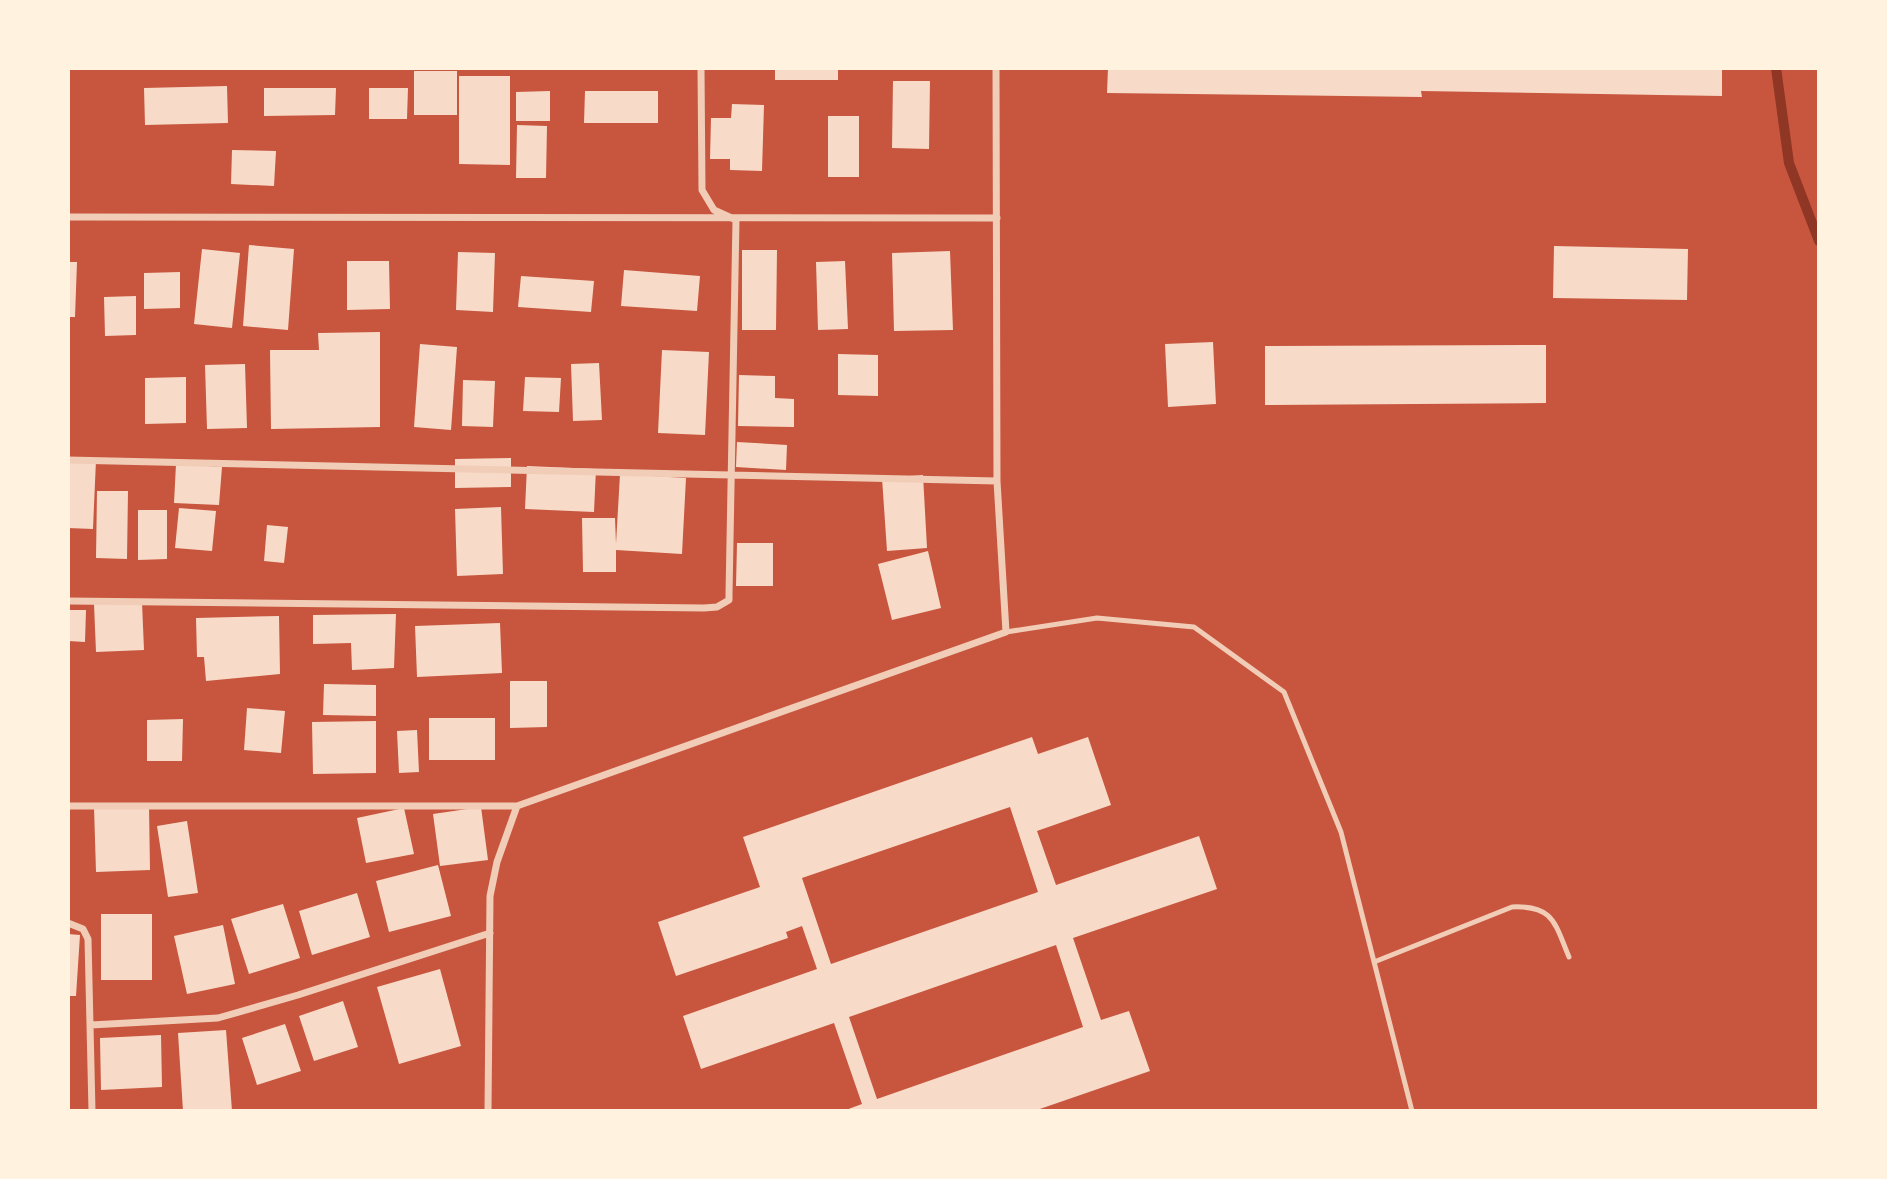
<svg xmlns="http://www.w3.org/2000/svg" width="1887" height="1179" viewBox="0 0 1887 1179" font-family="Cabin,sans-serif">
	<rect width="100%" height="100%" fill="#c8553d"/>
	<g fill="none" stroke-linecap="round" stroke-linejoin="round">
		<path stroke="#8f3625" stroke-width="10" d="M1776 68 1789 163 1819 241"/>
	</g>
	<path fill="#f7dbc8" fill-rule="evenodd" d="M775 68H838V80H775Z
		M1108 68H1722V96L1421 91 1422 97 1107 93Z
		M414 71H457V115H414Z
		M459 76H510V165L459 164Z
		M893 81H930L929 149 892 148Z
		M227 86 228 123 145 125 144 88Z
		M264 88H336L335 115 264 116Z
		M369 88H408L407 119H369Z
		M550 91V121H516V92Z
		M585 91H658V123H584Z
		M732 104 764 105 762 171 730 170V159H710L711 118H731Z
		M828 116H859V177H828Z
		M517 125 547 126 546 178H516Z
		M232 150 276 151 274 186 231 184Z
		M249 245 294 249 288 330 243 326Z
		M1554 246 1688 249 1687 300 1553 298Z
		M202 249 240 253 232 328 194 324Z
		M742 250H777L776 330H742Z
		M950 251 953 330 894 331 892 253Z
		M458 252 495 253 493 312 456 310Z
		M347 261H389L390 309 347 310Z
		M845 261 848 329 818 330 816 262Z
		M68 262H77L75 317H68Z
		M624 270 700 276 697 311 621 306Z
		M180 272V308L144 309V273Z
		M521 276 594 281 591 312 518 307Z
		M136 296V335L105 336 104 297Z
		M380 332V427L271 429 270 350H319L318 333Z
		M1213 342 1216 404 1168 407 1165 344Z
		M420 344 457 347 451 430 414 427Z
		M1546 345V403L1265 405V346Z
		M662 350 709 352 705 435 658 433Z
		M838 354 878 355V396L838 395Z
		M599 363 602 420 573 421 571 364Z
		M245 364 247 428 207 429 205 365Z
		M739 375 775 376V398L794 399V427L738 426Z
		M186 377V423L145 424V378Z
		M525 377 561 378 559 412 523 411Z
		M463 380 495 381 493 427 462 426Z
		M737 442 787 445 786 470 736 467Z
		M511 458V487L455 488V459Z
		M68 459 96 460 93 529 68 528Z
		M176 464 222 467 219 505 174 503Z
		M527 466 596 469 594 512 525 509Z
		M620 474 686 478 682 554 616 550V572H583L582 518H615L616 544Z
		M923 475 927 548 887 551 882 478Z
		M97 491H128L127 559 96 558Z
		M501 507 503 574 457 576 455 509Z
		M179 508 216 511 212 551 175 548Z
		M138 510H167V559L138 560Z
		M267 525 288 527 284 563 264 561Z
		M737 543H773V586H736Z
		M928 551 941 608 892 620 878 564Z
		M142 602 144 650 96 652 94 604Z
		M68 610H86L85 642 68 641Z
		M396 614 394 668 352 670 351 643 313 644V615Z
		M279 616 280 674 206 681 204 657H197L196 618Z
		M500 623 502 673 417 677 415 626Z
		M510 681H547V727L510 728Z
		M324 684 376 685V716L323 715Z
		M247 708 285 711 281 753 244 750Z
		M429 718H495V760H429Z
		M183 719 182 761H147V720Z
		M376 721V773L313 774 312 722Z
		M417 730 419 772 399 773 397 731Z
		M1032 737 1038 754 1088 737 1111 805 1037 831 1056 885 1199 836 1217 889 1073 938 1101 1020 1129 1011 1150 1071 1034 1111H843L862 1104 834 1023 701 1069 683 1016 817 969 802 926 786 932 788 938 676 976 658 922 760 887 743 837ZM1010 807 1038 892 831 964 802 878ZM1056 945 1083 1027 877 1099 849 1017Z
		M149 806 150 870 96 872 94 807Z
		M481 807 488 860 440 866 433 814Z
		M404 808 414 854 366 863 357 818Z
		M187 821 198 893 168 897 157 826Z
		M438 865 451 916 389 932 376 881Z
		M357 893 370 937 312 955 299 911Z
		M283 904 300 958 249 974 231 919Z
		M101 914H152V980H101Z
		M223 925 235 984 187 994 174 936Z
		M68 934 80 935 76 996H68Z
		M440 969 461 1046 399 1064 377 987Z
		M343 1001 358 1047 314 1061 299 1016Z
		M285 1024 301 1071 257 1085 242 1038Z
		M226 1030 232 1111H183L178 1033Z
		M161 1035 162 1087 101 1090 100 1038Z"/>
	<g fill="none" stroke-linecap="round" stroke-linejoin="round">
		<path stroke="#f1ccb7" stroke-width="5" d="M1006 632 1097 618 1194 627 1284 692 1341 832 1412 1111
			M1374 962 1512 907C1554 905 1555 924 1569 957"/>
		<path stroke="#f1ccb7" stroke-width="7" d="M68 217 997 218
			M68 460 997 481
			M68 601 704 608 717 607 729 600V594L736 220 714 210 702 190 701 68
			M68 806H517L1006 632 997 481 996 68
			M68 923 83 929 88 939 92 1111
			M91 1025 218 1018 298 995 490 933
			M488 1111 490 896 497 862 517 806"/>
	</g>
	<rect width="1887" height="1179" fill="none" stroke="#fff3e0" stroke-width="140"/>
</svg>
